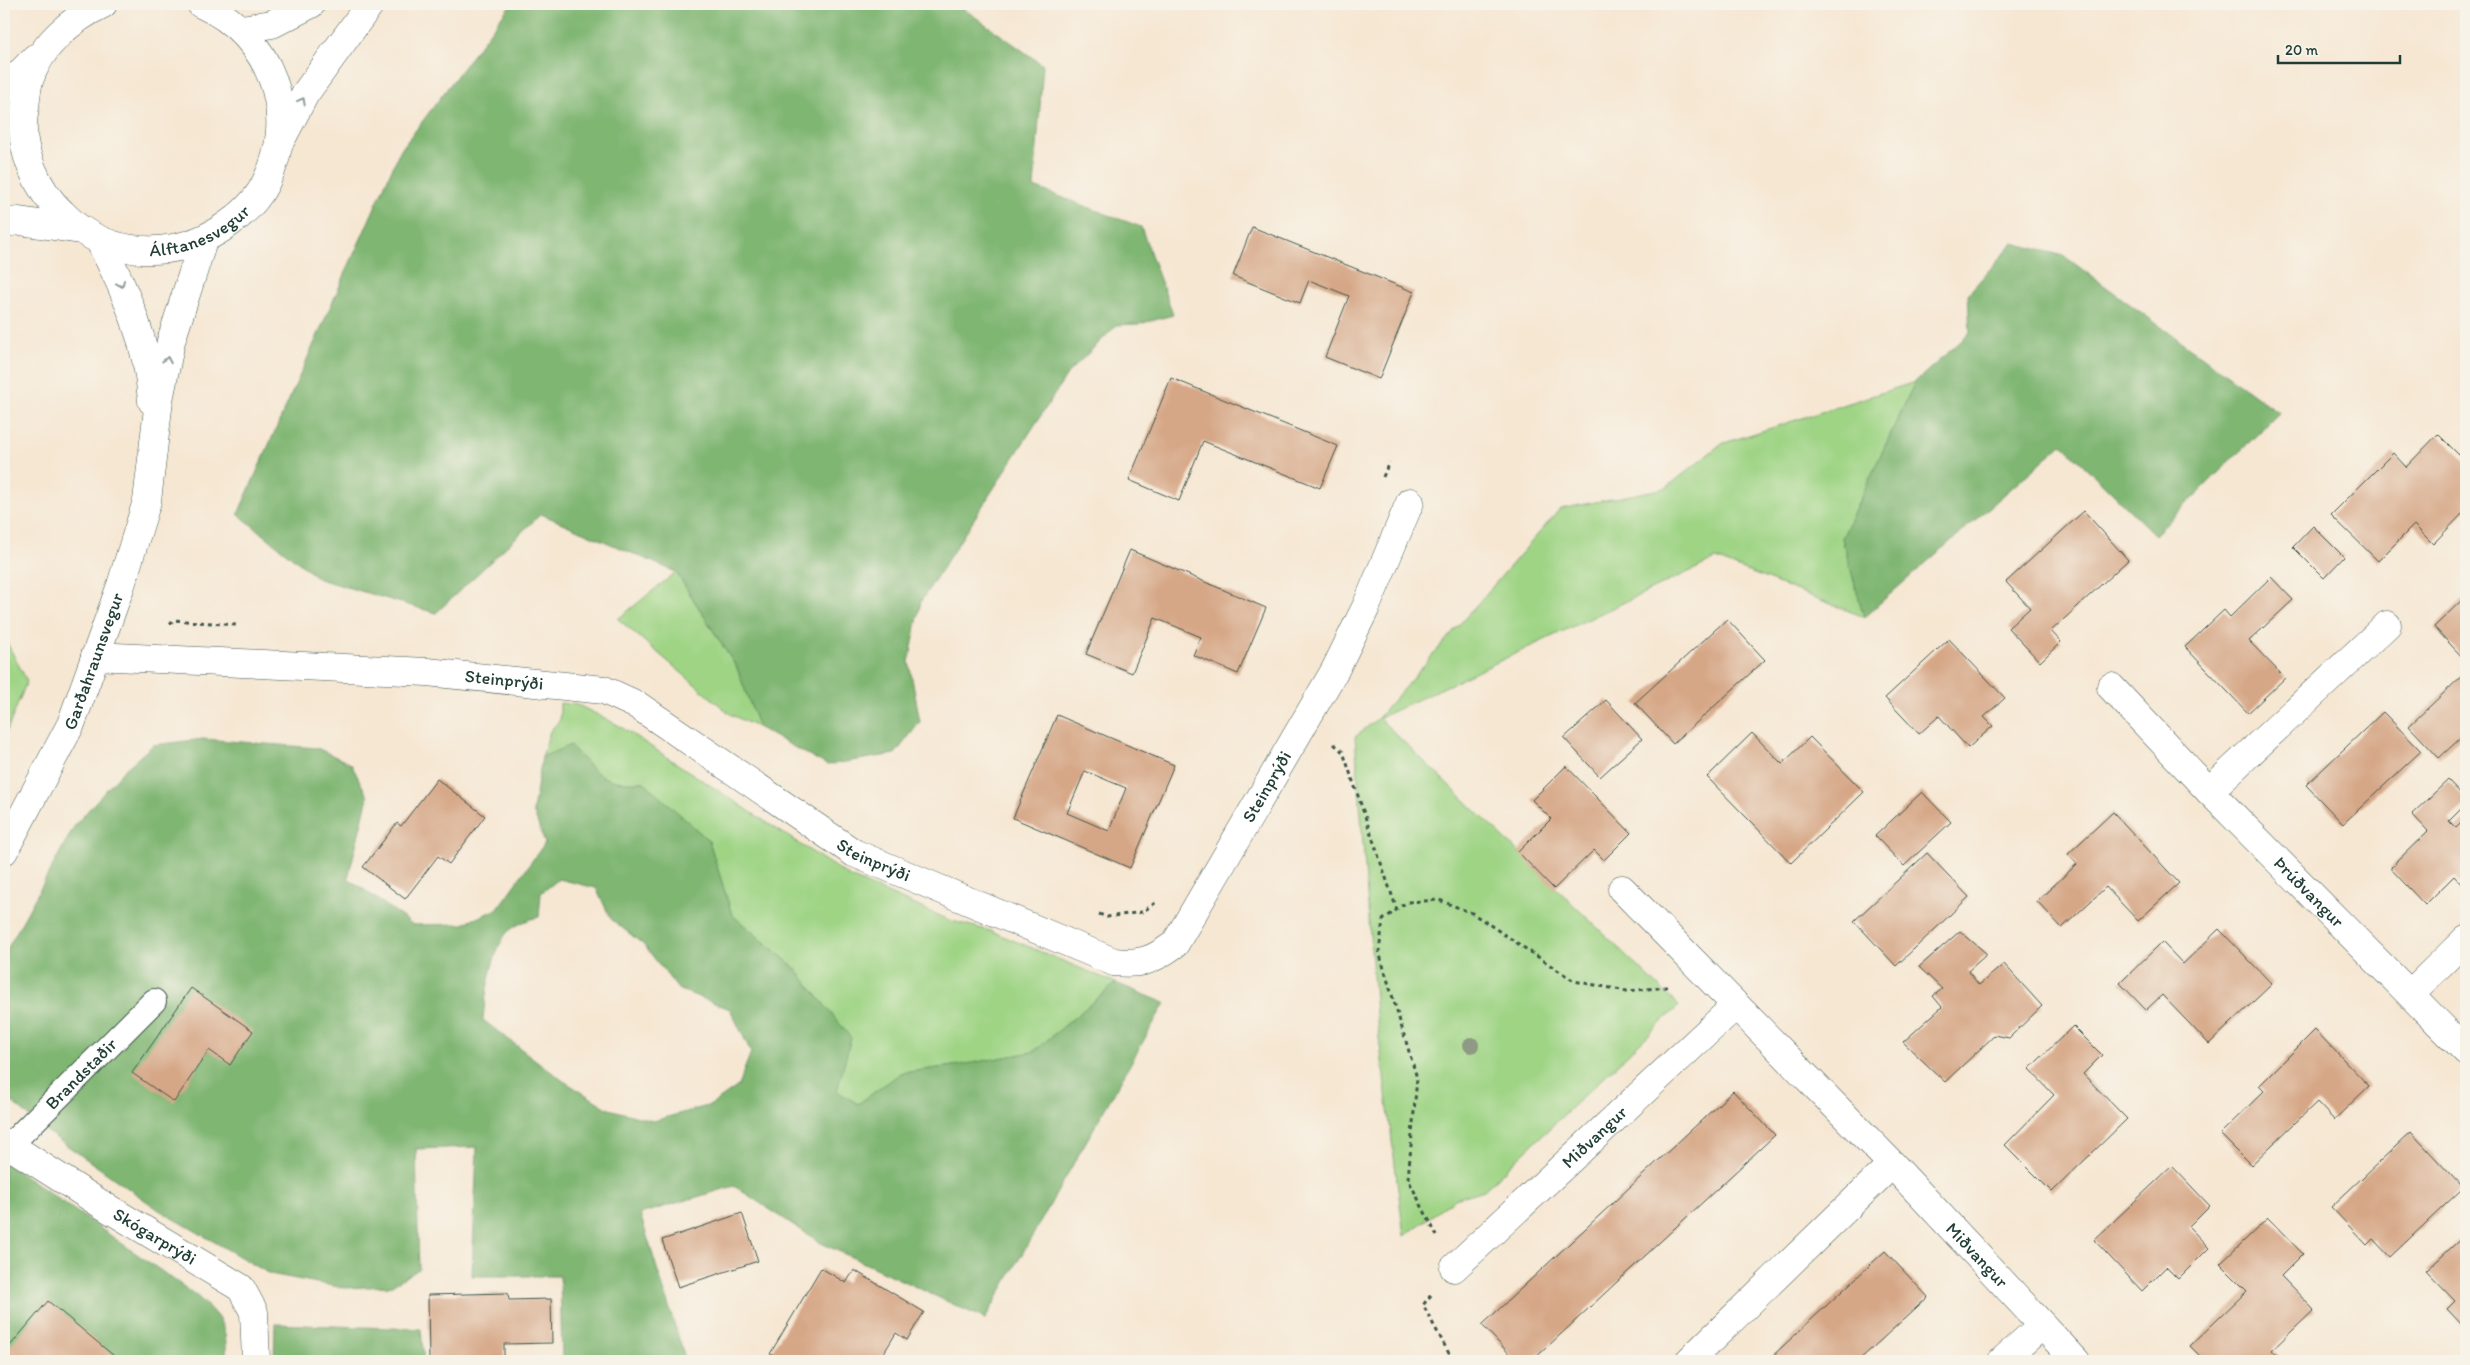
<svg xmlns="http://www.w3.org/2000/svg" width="2470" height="1365" viewBox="0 0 2470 1365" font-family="Itim,sans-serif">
	<rect width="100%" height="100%" fill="#f7f3e8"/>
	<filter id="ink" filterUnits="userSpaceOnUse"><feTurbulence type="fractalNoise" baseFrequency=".02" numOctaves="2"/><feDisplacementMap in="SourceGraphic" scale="10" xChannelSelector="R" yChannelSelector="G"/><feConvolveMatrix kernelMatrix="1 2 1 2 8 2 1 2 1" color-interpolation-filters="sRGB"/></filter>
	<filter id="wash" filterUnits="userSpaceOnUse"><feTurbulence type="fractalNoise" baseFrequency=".0096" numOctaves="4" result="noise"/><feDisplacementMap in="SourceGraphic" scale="20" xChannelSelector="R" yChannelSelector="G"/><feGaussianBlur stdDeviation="1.12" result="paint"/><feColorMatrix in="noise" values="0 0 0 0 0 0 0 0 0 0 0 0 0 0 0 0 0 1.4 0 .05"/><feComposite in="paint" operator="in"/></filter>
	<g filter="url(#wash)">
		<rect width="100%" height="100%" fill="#f6e7d3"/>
		<path fill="#9fd485" stroke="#5f885c" d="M1915 382 1842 538 1864 617 1716 559 1379 718 1679 1006 1484 1190 1455 1199 1404 1236 1376 1014 1355 737 1378 718 1560 509 1666 488 1721 444Z
			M676 572 737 668 759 728 730 714 618 619Z
			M5 639 27 681 4 738V640Z
			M560 703 578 705 618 725 850 877 952 921 991 931 1116 983 1033 1052 961 1065 901 1073 858 1104 837 1092 795 968 732 915 709 841 644 782C600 784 599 776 570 746L542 757 550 731 560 720Z"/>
		<path fill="#7fb672" stroke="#4f7a53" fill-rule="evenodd" d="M511 4H957L1043 65 1034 187 1141 227 1173 315 1139 324 1117 325 1069 372 921 601 909 662 920 722 895 754 827 765 759 728 737 668 676 572 541 514 436 613 319 579 238 514 400 151Z
			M2013 243 2064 256 2279 413 2155 535 2062 444 1864 617 1842 538 1915 382 1970 333 1968 294Z
			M203 739 317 748 351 764 368 797 348 878 413 925 463 924 497 909 545 843 533 811 542 757 570 745C599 776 600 784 644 782L709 841 732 915 795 968 851 1038 837 1091 858 1104 901 1073 961 1065 1033 1052 1116 983 1165 1003 985 1319 821 1243 734 1186 640 1214 686 1361H562L560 1276H472L477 1147 416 1149 419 1269 390 1286 344 1288 270 1274 159 1210 45 1130 4 1095V955L75 825 123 771 153 745ZM559 879 596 888 611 919 644 945 678 989 730 1009 751 1052 738 1086 711 1105 653 1121 609 1109 562 1080 483 1020C485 995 491 960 503 938 509 927 528 919 539 917L541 893Z
			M4 1161 197 1296C223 1321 227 1324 226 1361H4Z
			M275 1324 421 1329 424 1361H274Z"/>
		<g id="blocks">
			<path fill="#d6a787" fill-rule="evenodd" d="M1252 227 1414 292 1379 379 1325 357 1349 296 1309 280 1300 303 1233 276Z
				M1171 378 1338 446 1320 488 1203 441 1179 501 1129 480Z
				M2438 434 2466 462V510L2433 544 2414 525 2378 561 2331 515 2393 453 2406 467Z
				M2084 511 2128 560 2051 631 2061 642 2040 662 2008 628 2030 608 2006 582Z
				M2313 526 2344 557 2324 578 2293 547Z
				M1130 550 1266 608 1238 674 1193 655 1201 637 1155 618 1132 673 1086 654Z
				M2271 577 2293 600 2249 641 2285 678 2248 713 2185 647 2224 610 2230 617Z
				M2466 596V661L2434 627Z
				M1727 619 1765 660 1673 744 1635 703Z
				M1949 639 2005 698 1984 717 1993 726 1968 748 1939 716 1919 734 1885 698Z
				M2466 672V733L2439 758 2409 726Z
				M1606 700 1642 739 1600 777 1564 738Z
				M2383 712 2421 751 2343 824 2306 785Z
				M1057 715 1174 765 1130 868 1013 818ZM1085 771 1126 788 1109 831 1067 813Z
				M1752 733 1782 764 1810 737 1864 792 1791 863 1707 777Z
				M1566 766 1631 833 1604 860 1594 850 1554 889 1518 852 1551 819 1532 800Z
				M437 779 485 816 449 864 438 856 405 899 363 867 397 823 401 826Z
				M2448 780 2466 799V804L2449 821 2456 828 2466 818V889L2454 876 2425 905 2390 868 2428 831 2412 814Z
				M1922 792 1951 822 1904 866 1875 836Z
				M2113 812 2179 883 2138 921 2106 887 2062 928 2037 901 2077 864 2068 854Z
				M1927 853 1969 897 1896 966 1854 921Z
				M2219 929 2272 984 2209 1044 2162 995 2146 1010 2120 983 2162 942 2183 964Z
				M1960 931 1987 954 1968 971 1979 985 2004 964 2042 1006 2009 1038 1995 1035 1945 1082 1903 1042 1942 1007 1933 996 1942 989 1919 967Z
				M191 988 253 1031 230 1065 209 1050 174 1102 132 1073Z
				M2073 1026 2102 1055 2083 1074 2127 1119 2052 1192 2005 1145 2054 1095 2029 1069Z
				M2315 1030 2369 1086 2334 1120 2317 1102 2251 1165 2220 1134 2264 1091 2259 1086Z
				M1733 1091 1775 1135 1532 1361H1516L1482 1325Z
				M2411 1132 2463 1188 2390 1257 2373 1239 2367 1245 2331 1207Z
				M2172 1166 2210 1206 2189 1227 2209 1248 2178 1279 2166 1267 2142 1291 2094 1240Z
				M742 1213 758 1261 678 1287 662 1240Z
				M2268 1218 2303 1254 2281 1276 2314 1310 2272 1350 2283 1361H2205L2190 1346 2247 1291 2220 1264Z
				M2466 1234V1329L2447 1309 2455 1301 2426 1271Z
				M1885 1251 1928 1297 1858 1361H1767Z
				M821 1268 846 1283 854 1270 924 1312 907 1340 896 1333 879 1361H782L770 1354Z
				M508 1293 509 1300 551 1299 552 1343 504 1344V1361H429L428 1295Z
				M48 1301 120 1361H4V1353Z"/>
		</g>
	</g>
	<g filter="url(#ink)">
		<use href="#blocks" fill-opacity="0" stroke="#3f564c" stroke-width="1"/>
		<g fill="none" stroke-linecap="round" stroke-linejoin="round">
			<defs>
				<g id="service">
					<path id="s1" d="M9 1146 154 1001"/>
				</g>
				<g id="minor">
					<path d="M99 240C126 291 148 343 152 401"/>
					<path id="s2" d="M95 656 427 672 604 690 637 705 854 853 1114 962C1142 965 1153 960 1175 944L1335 670 1366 607 1410 502"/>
					<path id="s3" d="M2111 687 2209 791 2466 1051"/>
					<path d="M2209 791 2387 625"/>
					<path id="s4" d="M4 851 71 724 121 585 147 501 159 400 171 341 203 241"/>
					<path id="s5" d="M1622 889 1892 1164 2076 1361"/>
					<path d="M2411 993 2466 939"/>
					<path id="s6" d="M4 1142 101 1204 241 1288 254 1312 256 1361"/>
					<path id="s7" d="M1454 1268 1735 1006"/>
					<path d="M1689 1361 1892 1164"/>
					<path d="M2002 1361 2042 1325"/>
				</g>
				<g id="primary">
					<path id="s8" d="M103 4C71 19 40 46 29 81 26 91 26 104 24 114 18 148 38 191 62 213 68 219 75 226 82 230 124 258 179 256 221 229 238 218 256 202 265 184 301 115 271 35 201 4"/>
					<path d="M242 29 272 24 311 4"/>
					<path d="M4 90 35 58"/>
					<path d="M282 138 305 94 370 4"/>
					<path d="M4 223 19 221 81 230"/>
				</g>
			</defs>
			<use href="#service" stroke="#3f564c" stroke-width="26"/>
			<use href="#minor" stroke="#3f564c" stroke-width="29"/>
			<use href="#primary" stroke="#3f564c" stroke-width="29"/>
			<path stroke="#3f564c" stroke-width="3" stroke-dasharray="4 4" stroke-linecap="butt" d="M1383 477 1389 462
				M170 624 173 620 236 625
				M1334 744 1343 752 1397 910
				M1099 914 1107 917 1142 912 1158 901
				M1437 1236 1408 1179 1417 1078 1379 952 1383 920 1407 902 1439 900 1472 913 1574 981 1627 991 1667 987
				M1431 1295 1423 1305 1453 1361"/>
			<use href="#service" stroke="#fff" stroke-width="24"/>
			<use href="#minor" stroke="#fff" stroke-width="28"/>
			<use href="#primary" stroke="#fff" stroke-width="28"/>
		</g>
		<circle fill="#8e9a84" cx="1471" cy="1045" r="8"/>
		<defs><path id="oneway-chevron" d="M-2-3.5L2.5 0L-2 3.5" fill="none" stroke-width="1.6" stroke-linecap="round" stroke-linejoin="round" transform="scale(1.25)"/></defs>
		<g stroke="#8f9e9a">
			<use href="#oneway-chevron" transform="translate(302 101) rotate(-62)"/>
			<use href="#oneway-chevron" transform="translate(121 284) rotate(67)"/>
			<use href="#oneway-chevron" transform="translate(167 360) rotate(-79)"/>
		</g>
	</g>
	<g text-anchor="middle" stroke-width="4.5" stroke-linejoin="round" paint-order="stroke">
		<g font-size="18" fill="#1f3d34" stroke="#f7f3e8">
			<text dy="6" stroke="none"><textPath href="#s8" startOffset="405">Álftanesvegur</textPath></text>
			<text dy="6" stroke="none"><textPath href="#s4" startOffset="210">Garðahraunsvegur</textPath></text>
			<text dy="6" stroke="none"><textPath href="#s2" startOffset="410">Steinprýði</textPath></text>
			<text dy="6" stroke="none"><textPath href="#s2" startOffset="1339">Steinprýði</textPath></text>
			<text dy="6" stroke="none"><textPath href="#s2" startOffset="830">Steinprýði</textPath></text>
			<text dy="6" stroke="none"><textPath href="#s3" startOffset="285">Þrúðvangur</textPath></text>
			<text dy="6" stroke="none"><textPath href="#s1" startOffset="102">Brandstaðir</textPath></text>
			<text dy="6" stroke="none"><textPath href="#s7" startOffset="192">Miðvangur</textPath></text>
			<text dy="6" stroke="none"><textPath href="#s6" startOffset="178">Skógarprýði</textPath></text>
			<text dy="6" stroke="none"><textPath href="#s5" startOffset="510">Miðvangur</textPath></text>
		</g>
	</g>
	<rect width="2470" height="1365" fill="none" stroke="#f7f3e8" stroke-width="20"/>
	<path d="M2278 55v8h122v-8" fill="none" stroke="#1f3d34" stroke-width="2.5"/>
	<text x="2285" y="55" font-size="15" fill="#1f3d34" stroke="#f7f3e8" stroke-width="4" paint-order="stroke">20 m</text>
</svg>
